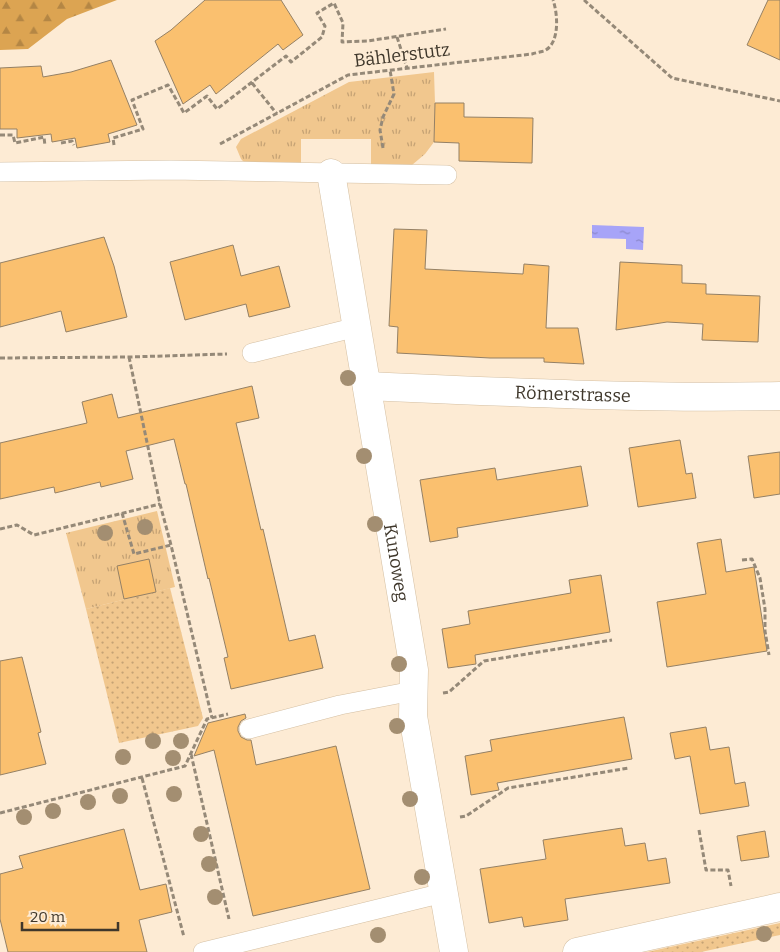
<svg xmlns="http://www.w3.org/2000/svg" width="780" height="952" viewBox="0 0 780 952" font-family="Bitter,serif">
	<defs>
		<pattern id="grass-dots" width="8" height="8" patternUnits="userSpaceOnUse" patternTransform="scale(1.25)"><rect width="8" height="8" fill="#f1c78e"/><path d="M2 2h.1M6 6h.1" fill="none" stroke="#c5a274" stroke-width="1.8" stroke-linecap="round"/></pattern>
		<pattern id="forest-firs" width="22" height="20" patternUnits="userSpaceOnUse" patternTransform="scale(1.25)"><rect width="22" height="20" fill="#dca452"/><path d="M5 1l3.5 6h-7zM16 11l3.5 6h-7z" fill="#b48644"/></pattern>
		<pattern id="park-tufts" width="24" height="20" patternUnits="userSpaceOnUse" patternTransform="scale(1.25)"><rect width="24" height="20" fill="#f1c78e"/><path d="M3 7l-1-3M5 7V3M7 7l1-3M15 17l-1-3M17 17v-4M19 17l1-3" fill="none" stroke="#c5a274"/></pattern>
		<pattern id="water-ripples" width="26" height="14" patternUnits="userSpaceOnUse" patternTransform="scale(1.25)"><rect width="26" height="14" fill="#a7a4f8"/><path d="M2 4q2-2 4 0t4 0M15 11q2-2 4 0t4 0" fill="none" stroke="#8986c9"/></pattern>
	</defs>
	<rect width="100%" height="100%" fill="#fdebd4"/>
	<path fill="url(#grass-dots)" d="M170 588 203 718 198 726 119 743 86 609Z
		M780 923V935L701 952H647Z"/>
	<path fill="url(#forest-firs)" d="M0 0H117L67 19 28 49 0 50Z"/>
	<path fill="url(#park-tufts)" d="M434 72 435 103 434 142 425 154 412 165H371V139H301V165L248 166 241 159 236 147 241 139 349 82Z
		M157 511 175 587 86 609 66 533Z"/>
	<path fill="url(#water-ripples)" d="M592 225 644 227 643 250 626 249V239L592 238Z"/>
	<path fill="#fac06f" stroke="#948065" d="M205 0H281L303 35 283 50 278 44 216 94 210 85 183 104 155 41 171 30Z
		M768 0H780V60L747 45Z
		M111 60 137 125 108 134 110 142 77 148 75 138 52 142 51 134 17 138V129H0V68L41 66 43 77 71 72Z
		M435 103H464V117L533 118 532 163 459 161V143L434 142Z
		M394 229 427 230 425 269 523 274 524 264 549 266 546 328H578L584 364 544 362V358H490L397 353 398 327 389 326Z
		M104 237 114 266 127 317 66 332 61 311 0 327V263Z
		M233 245 241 276 279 266 290 307 249 317 246 304 185 320 170 262Z
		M620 262 682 265V283L706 284V294L760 296 758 342 702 340 703 324 667 322 616 330Z
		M252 386 259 418 236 423 261 530 263 529 289 641 315 635 323 668 231 689 224 658 228 657 209 578 208 579 186 484H185L174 439 126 451 133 479 101 487 100 482 55 493 54 487 0 499V443L87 423 82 402 112 394 118 418Z
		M680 440 686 474 692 473 696 498 638 507 629 448Z
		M780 452V494L754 498 748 456Z
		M581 466 588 506 457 528 458 537 430 542 420 480 495 468 497 480Z
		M721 539 726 572 754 567 767 651 667 667 657 602 706 594 697 543Z
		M149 559 156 592 124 599 117 566Z
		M601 575 610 632 475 655 476 664 448 668 442 629 470 624 468 611 571 593 569 580Z
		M22 657 41 732 38 733 46 764 0 775V661Z
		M245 714 246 718 241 721 238 727V731L241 737 247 740H251L256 765 336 746 370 889 253 916 214 750 194 756 208 723Z
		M624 717 632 759 497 783 499 790 471 795 465 756 492 751 490 740Z
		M706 727 710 750 729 747 735 784 745 782 749 806 700 814 690 756 675 759 670 733Z
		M622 828 625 846 645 843 648 861 666 858 670 883 565 899 568 920 524 927 522 917 489 923 480 869 546 859 543 840Z
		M124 829 140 890 166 884 172 912 139 920 147 952H8L0 919V874L23 868 19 856Z
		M765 831 769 857 741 861 737 836Z"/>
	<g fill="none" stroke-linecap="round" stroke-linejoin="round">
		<defs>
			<path id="lane" d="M0 172 171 170 447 175
				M252 353 357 327
				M249 729 340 705 413 691
				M203 952 443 893"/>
			<g id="street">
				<path id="s1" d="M331 173 414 670 413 716 454 952"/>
				<path id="s2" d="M367 386C505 392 642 399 780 396"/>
			</g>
			<path id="secondary" d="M577 952 780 907"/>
		</defs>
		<use href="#lane" stroke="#d4bfa2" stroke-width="20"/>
		<use href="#street" stroke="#d4bfa2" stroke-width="29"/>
		<use href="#secondary" stroke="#d4bfa2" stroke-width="29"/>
		<path stroke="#958978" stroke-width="3" stroke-dasharray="5 2.5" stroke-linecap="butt" d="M584 0 672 78 780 101
			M397 37 407 68
			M252 83 277 114
			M0 135H13L15 143 44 137 45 146
			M61 143 72 141 74 145
			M220 144 348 75 532 54C535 53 540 52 544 51 560 44 558 14 553 0
			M114 145 113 138 143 129 132 100 168 85 184 113 207 96 217 109 286 56 291 62 322 37 325 26 317 13 334 3 343 23 342 42 367 41 446 29
			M383 148 380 130 383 117 394 94 390 70
			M129 357 160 504 171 545 212 718
			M0 358 129 357 227 354
			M122 513 134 554 171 545
			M0 529 17 525 34 535 160 504
			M742 560 752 559 760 578 765 609V631L769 655
			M443 693 449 692 484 661 612 640
			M191 754 229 919
			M142 778 184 937
			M0 813 185 766 207 719 228 714
			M460 817 466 816 508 788 629 768
			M699 830 706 870H728L731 886"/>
		<use href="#lane" stroke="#fff" stroke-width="19"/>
		<use href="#street" stroke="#fff" stroke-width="28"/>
		<use href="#secondary" stroke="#fff" stroke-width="28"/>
	</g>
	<g fill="#a38e71">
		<circle cx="348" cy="378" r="8"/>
		<circle cx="364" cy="456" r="8"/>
		<circle cx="375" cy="524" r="8"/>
		<circle cx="145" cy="527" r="8"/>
		<circle cx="105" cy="533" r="8"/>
		<circle cx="399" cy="664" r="8"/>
		<circle cx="397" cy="726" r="8"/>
		<circle cx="153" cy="741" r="8"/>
		<circle cx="181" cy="741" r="8"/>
		<circle cx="123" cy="757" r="8"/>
		<circle cx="173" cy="758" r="8"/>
		<circle cx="174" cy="794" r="8"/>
		<circle cx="120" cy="796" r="8"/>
		<circle cx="410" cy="799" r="8"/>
		<circle cx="88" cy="802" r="8"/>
		<circle cx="53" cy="811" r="8"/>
		<circle cx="24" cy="817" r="8"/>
		<circle cx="201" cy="834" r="8"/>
		<circle cx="209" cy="864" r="8"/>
		<circle cx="422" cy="877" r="8"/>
		<circle cx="215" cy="897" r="8"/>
		<circle cx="764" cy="934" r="8"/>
		<circle cx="378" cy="935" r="8"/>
	</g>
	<g text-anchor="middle" stroke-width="4.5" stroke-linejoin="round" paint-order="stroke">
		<g font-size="18" fill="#3f372b" stroke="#fdebd4">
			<text transform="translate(402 55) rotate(-7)" y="6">Bählerstutz</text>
			<text dy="6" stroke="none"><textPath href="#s2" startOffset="206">Römerstrasse</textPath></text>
			<text dy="6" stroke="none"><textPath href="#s1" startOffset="395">Kunoweg</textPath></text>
		</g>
	</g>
	<path d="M22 922v8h96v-8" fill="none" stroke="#3f372b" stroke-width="2.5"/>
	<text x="30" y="922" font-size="15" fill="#3f372b" stroke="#fdebd4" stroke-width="4" paint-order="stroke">20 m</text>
</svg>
